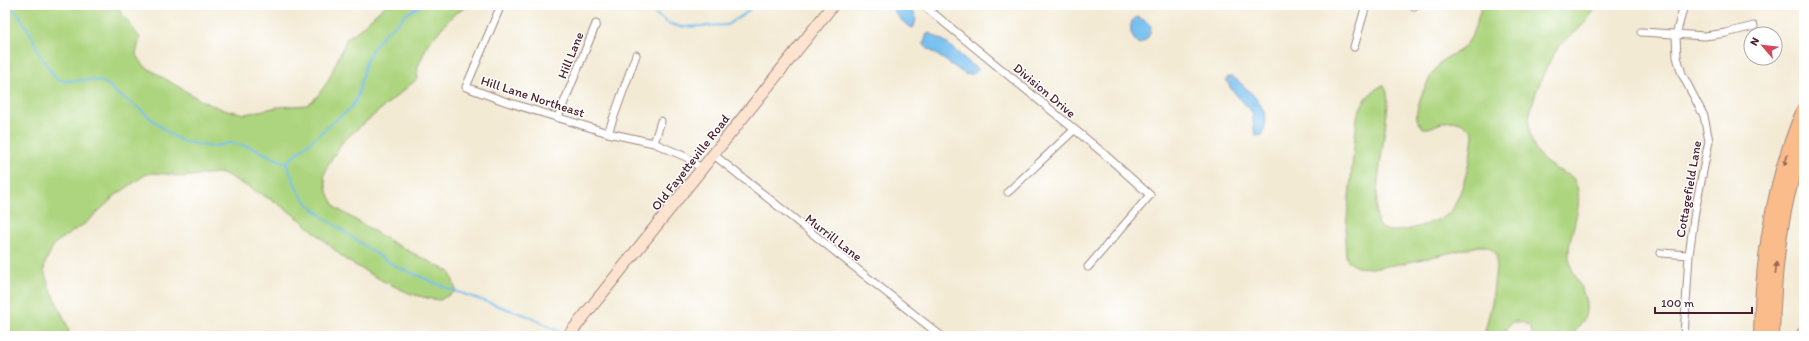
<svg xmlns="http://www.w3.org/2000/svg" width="1809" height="341" viewBox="0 0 1809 341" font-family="Itim,sans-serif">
	<rect width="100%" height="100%" fill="#fff"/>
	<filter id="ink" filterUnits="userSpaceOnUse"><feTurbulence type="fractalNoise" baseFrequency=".025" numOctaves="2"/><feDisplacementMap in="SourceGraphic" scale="8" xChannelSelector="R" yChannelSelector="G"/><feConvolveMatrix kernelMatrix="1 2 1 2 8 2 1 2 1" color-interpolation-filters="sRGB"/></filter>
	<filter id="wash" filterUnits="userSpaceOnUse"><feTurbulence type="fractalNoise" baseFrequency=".012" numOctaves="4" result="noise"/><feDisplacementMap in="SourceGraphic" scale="16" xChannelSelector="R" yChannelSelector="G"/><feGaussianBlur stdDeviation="0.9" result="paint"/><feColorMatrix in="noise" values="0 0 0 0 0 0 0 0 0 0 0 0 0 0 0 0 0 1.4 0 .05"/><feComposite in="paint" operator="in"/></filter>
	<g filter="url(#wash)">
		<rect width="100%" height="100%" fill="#f3ead4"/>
		<path fill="#add57f" stroke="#7c7a55" d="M5 5H116L140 38 136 54 144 66 202 101 222 109 245 114 278 107 307 105 316 98 328 81 347 38 355 33 386 5H469L453 15 428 44 418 66 417 79 343 141 329 163 324 175 327 191 336 208 395 244 450 272 456 291 440 300 431 299 411 294 383 281 346 260 301 220 277 203 225 174 216 173 183 177 168 174 152 173 145 175 116 195 87 222 54 244 45 263 44 271 49 286 67 325 70 336H5Z
			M1482 5H1594C1592 22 1571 34 1560 46 1547 60 1527 109 1529 127 1532 150 1540 161 1560 171 1568 175 1573 175 1576 184 1585 208 1567 234 1569 258 1571 276 1588 292 1586 310 1586 320 1577 328 1572 336H1533L1530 326 1522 322H1512L1507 328 1505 336H1484L1492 302 1497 258 1492 249 1487 246H1479L1401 264 1372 268 1357 267 1348 261 1346 256 1345 239 1357 117C1362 102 1369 92 1383 85L1387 91 1388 105 1378 181 1376 213 1378 225C1380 227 1383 229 1386 230 1399 235 1441 221 1451 212 1464 189 1471 160 1473 134 1468 124 1455 119 1445 122 1436 124 1432 129 1423 128 1421 125 1417 121 1417 118 1414 104 1433 69 1443 60 1450 55 1458 53 1464 47 1474 37 1477 18 1482 5Z"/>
		<path fill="#76bfef" stroke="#606f8d" d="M892 5C906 5 922 11 913 28 905 25 893 14 892 5Z
			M1137 17 1146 21 1151 26C1151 34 1147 41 1139 44 1131 38 1129 30 1132 21Z
			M930 33 944 41 978 70C975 74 970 75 965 74L927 48 923 44 927 34Z
			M1228 77H1233C1251 92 1274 109 1262 135L1255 136 1252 112 1232 90 1226 80Z"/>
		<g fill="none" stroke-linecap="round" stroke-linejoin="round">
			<path stroke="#76bfef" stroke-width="2" d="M6 5 19 15 32 36 38 52 55 78 65 81 89 80 101 81 110 86 115 92 140 109 168 133 182 141 211 147 230 143 237 144 253 148 283 162 286 163 298 191 308 204 326 219 382 258 395 266 449 289 531 317 561 333
				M642 5 670 24 682 27 727 25 743 15 755 5
				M286 163 332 123 350 109 357 98 366 61 373 48 384 34 401 20 404 15 423 5"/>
		</g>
	</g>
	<g filter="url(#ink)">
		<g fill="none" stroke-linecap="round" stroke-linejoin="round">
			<defs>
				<path id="street" d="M501 5 466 87 504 101 608 133 654 143 686 157 702 169
					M923 5 1102 152 1150 195 1088 267
					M1413 5 1414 6
					M1684 5 1676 35 1677 57 1682 74 1704 116 1709 141 1695 211 1689 255 1684 336
					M1641 32 1705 36 1726 33 1754 26
					M1354 47 1366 5
					M558 117 596 24
					M608 133 636 55
					M654 143 661 121
					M714 155 941 336
					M1008 192 1074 130
					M1661 253 1689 255"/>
				<path id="secondary" d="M568 336 833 5"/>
				<path id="highway" d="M1761 336C1762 259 1773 182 1804 110
					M1772 336C1773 279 1780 197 1804 145
					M1803 336 1804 334"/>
			</defs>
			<use href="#street" stroke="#9e8480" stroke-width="9"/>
			<use href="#secondary" stroke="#9e8480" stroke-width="13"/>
			<use href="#highway" stroke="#9e8480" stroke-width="16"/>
			<use href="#street" stroke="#fff" stroke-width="7"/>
			<use href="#secondary" stroke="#fde4d0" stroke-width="11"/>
			<use href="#highway" stroke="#f9bc8a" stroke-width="14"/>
		</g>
		<defs><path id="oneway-solid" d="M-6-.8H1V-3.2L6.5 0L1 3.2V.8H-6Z"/></defs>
		<g fill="#996656">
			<use href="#oneway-solid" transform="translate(1786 160) rotate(107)"/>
			<use href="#oneway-solid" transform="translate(1776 268) rotate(-83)"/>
		</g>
	</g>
	<g text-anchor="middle" stroke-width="3" stroke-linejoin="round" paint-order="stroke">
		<g font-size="13" fill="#4a1f2b" stroke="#fff">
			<text transform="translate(570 55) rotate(-68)" y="5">Hill Lane</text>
			<text transform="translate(1045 90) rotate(40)" y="5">Division Drive</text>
			<text transform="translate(533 96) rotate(18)" y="5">Hill Lane Northeast</text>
			<text transform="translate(690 162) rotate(-52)" y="5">Old Fayetteville Road</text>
			<text transform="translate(1688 189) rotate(-80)" y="5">Cottagefield Lane</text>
			<text transform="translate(834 237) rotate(38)" y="5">Murrill Lane</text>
		</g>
	</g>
	<rect width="1809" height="341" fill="none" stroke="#fff" stroke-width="20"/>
	<g transform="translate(1763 46) rotate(298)"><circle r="19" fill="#ffffff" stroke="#b7a5aa"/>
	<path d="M0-3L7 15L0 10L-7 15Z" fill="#d1495b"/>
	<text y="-6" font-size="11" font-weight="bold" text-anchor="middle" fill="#4a1f2b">N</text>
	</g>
	<path d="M1655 307v6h97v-6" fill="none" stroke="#4a1f2b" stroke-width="2"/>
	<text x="1661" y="307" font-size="12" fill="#4a1f2b" stroke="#ffffff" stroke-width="3" paint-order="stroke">100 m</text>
</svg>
